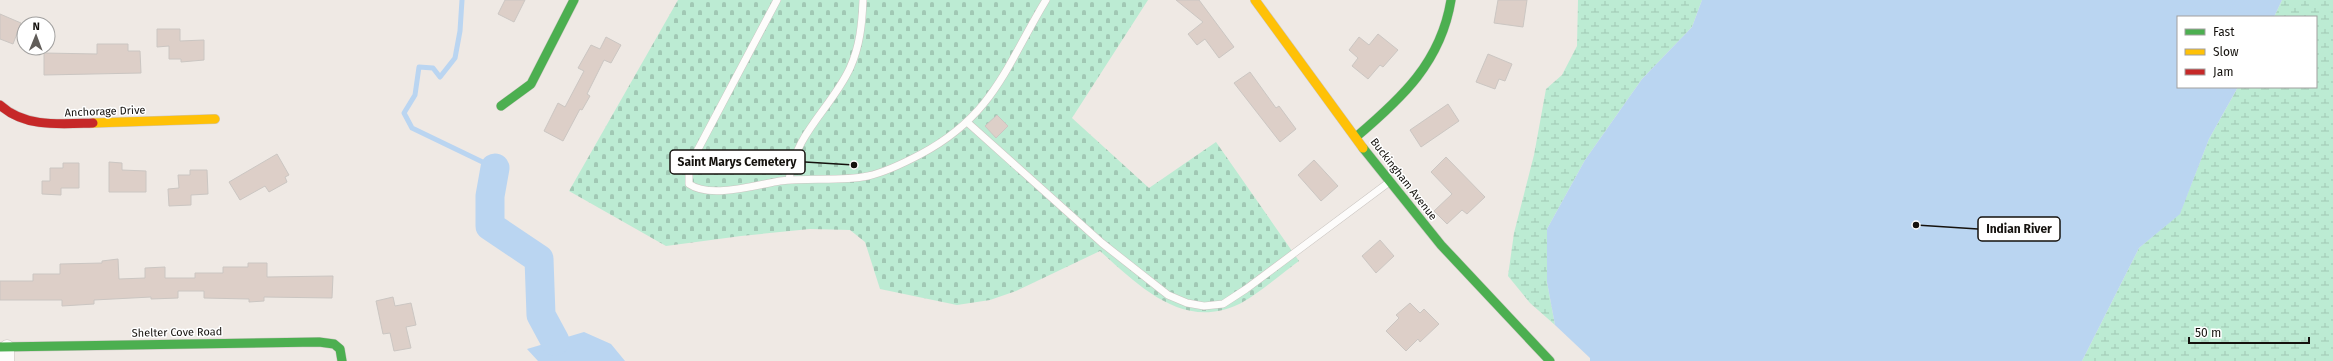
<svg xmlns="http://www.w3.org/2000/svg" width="2333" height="361" viewBox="0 0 2333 361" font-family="'Fira Sans',sans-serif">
	<defs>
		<pattern id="wetland-marsh" width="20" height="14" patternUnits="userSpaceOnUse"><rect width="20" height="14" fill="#bcebd3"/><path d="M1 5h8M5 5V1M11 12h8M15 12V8" fill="none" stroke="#a1c8b4"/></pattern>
		<pattern id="cemetery-stones" width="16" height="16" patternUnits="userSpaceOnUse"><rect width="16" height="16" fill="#bcebd3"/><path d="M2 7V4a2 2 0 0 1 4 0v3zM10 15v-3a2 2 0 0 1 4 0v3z" fill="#a1c8b4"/></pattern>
	</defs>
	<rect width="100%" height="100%" fill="#efe9e4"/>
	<path fill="url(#wetland-marsh)" d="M1578 0H1702L1692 27 1642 79 1585 160 1547 229V282L1555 325 1530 303 1508 276 1514 233 1534 155 1546 89 1562 75 1577 46Z
		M2282 0H2333V361H2082L2139 248 2180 213 2209 139 2238 87H2316V17H2274Z"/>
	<path fill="url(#cemetery-stones)" d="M678 0H1148L1072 118 1149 188 1216 142 1299 261C1282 273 1255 297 1237 305 1182 330 1138 285 1100 251L1016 291 990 300 957 305 880 289 865 242 850 230 810 229 741 236 666 246 569 191Z"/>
	<path fill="#bad5f1" d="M1702 0H2282L2274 17H2178V87H2238L2209 139 2180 214 2139 248 2082 361H1590V358L1555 325 1547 282V229L1585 160 1642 79 1692 27Z
		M584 332 611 344 625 361H538L527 349Z"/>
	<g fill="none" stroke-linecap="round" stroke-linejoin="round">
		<path stroke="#bad5f1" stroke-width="5" d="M462 0 460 31 455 58 440 77 433 68 419 67 415 95 404 113 412 128 495 168"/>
		<path stroke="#bad5f1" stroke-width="29" d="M495 168 490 196V226L539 259 541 315 555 341"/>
	</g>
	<path fill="#ddcfc8" stroke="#cbc6c2" d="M505 0H525L514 22 498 14Z
		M1176 0H1199L1234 47 1219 58 1205 39 1197 45 1188 34 1203 22Z
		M1498 0H1527L1523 27 1494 23Z
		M0 14 21 23 13 44 0 39Z
		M157 29H180V41L204 40V60L181 62V59H169V46L157 47Z
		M1378 34 1398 50 1383 67 1380 65 1368 79 1352 66 1358 58 1349 50 1359 37 1369 45Z
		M606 37 621 45 611 63 604 60 587 94 590 96 582 110 580 109 563 141 544 131 558 103 565 107 584 71 578 68 591 45 600 49Z
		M97 44H128V51H140L141 73 44 75V53L97 54Z
		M1488 54 1512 64 1505 81 1499 79 1495 89 1476 82Z
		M1250 72 1276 108 1279 106 1296 129 1280 142 1234 83Z
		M1448 104 1459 121 1421 147 1410 130Z
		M997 115 1008 126 996 138 985 126Z
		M277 154 289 175 285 177 287 182 269 192 265 186 240 200 229 182Z
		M1446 157 1485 197 1467 214 1462 210 1447 224 1434 211 1452 194 1431 172Z
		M1314 160 1338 186 1321 201 1298 175Z
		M109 162 122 163V170L146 171V192H109Z
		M63 163H79V188H61V195L42 194V181H50V168H63Z
		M190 170H207L208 194 191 195V205L169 206 168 189 179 188 178 175H190Z
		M1380 240 1394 256 1376 273 1362 256Z
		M118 259 119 279 145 278V268L165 267V278H195V273H223V267H248V263H267V277L333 276 332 298 264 297V301L249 302V299L204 298V291H178V298L151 299V297L94 300V304L62 306V300H0V281H33V274H60V264L102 263V261Z
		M393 297 395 306 411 303 416 325 406 327 411 348 394 351 390 333 383 334 376 301Z
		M1410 303 1420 313 1424 309 1439 324 1420 342 1418 339 1406 351 1386 331 1399 318 1396 315Z"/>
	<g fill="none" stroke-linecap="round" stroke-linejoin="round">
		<defs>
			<path id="lane" d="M777 0 695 155 689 173V184C710 199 756 185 780 181 809 177 839 182 868 176 886 172 904 163 921 154 994 115 1006 66 1046 0
				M967 122 1102 243 1168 295 1187 303 1204 306 1223 304 1246 289 1388 183
				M789 180C794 135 832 107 850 68 860 46 862 24 863 0"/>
			<path id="street" d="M7 347V361"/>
			<path id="fast" d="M501 106 531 84 574 0
				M1356 137C1402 98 1441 62 1451 0
				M1363 148 1441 245 1550 361
				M0 347 319 342 334 344 340 349 342 361"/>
			<path id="slow" d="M1255 0 1363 148
				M93 123 215 119"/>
			<path id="jam" d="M0 105C25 128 61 124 93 123"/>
		</defs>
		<use href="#lane" stroke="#cbc6c2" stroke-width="8"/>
		<use href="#street" stroke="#cbc6c2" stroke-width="15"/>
		<use href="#fast" stroke="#cbc6c2" stroke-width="10"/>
		<use href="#slow" stroke="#cbc6c2" stroke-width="10"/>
		<use href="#jam" stroke="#cbc6c2" stroke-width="10"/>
		<use href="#lane" stroke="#fdfcfb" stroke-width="7"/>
		<use href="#street" stroke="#fdfcfb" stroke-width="14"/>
		<use href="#fast" stroke="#4caf50" stroke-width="9"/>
		<use href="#slow" stroke="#ffc107" stroke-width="9"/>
		<use href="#jam" stroke="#c62828" stroke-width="9"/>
	</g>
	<g text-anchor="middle" stroke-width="3" stroke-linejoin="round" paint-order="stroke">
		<g font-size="11" fill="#15120e" stroke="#fff">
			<text transform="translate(105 111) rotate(-2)" y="4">Anchorage Drive</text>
			<text transform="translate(1404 179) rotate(52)" y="4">Buckingham Avenue</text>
			<text transform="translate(177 332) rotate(-1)" y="4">Shelter Cove Road</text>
		</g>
	</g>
	<path fill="none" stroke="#15120e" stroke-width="1.5" d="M854 165L805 162M1916 225L1978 229"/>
	<g fill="#15120e" stroke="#fff" stroke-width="1.5">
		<circle cx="854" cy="165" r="4"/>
		<circle cx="1916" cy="225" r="4"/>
	</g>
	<g fill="#fff" stroke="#15120e" stroke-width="1.5">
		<rect x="670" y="150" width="135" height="24" rx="4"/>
		<rect x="1978" y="217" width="82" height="24" rx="4"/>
	</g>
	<g font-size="12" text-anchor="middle" font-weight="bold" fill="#15120e">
		<text x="737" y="166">Saint Marys Cemetery</text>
		<text x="2019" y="233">Indian River</text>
	</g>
	<rect x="2177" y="16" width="140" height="72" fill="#ffffff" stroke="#a1a09f"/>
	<rect x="2185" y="29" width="20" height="6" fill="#4caf50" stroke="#a1a09f"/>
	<text x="2213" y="36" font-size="12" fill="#15120e">Fast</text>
	<rect x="2185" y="49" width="20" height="6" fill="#ffc107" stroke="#a1a09f"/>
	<text x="2213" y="56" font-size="12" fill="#15120e">Slow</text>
	<rect x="2185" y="69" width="20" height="6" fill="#c62828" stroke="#a1a09f"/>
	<text x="2213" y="76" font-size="12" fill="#15120e">Jam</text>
	<g transform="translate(36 36) rotate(1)"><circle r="19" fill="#ffffff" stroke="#a1a09f"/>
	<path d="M0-3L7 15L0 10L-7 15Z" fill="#615d59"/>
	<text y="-6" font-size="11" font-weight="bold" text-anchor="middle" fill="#15120e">N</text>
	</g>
	<path d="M2189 337v6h120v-6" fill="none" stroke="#15120e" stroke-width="2"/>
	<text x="2195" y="337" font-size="12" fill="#15120e" stroke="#ffffff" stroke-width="3" paint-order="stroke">50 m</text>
</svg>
